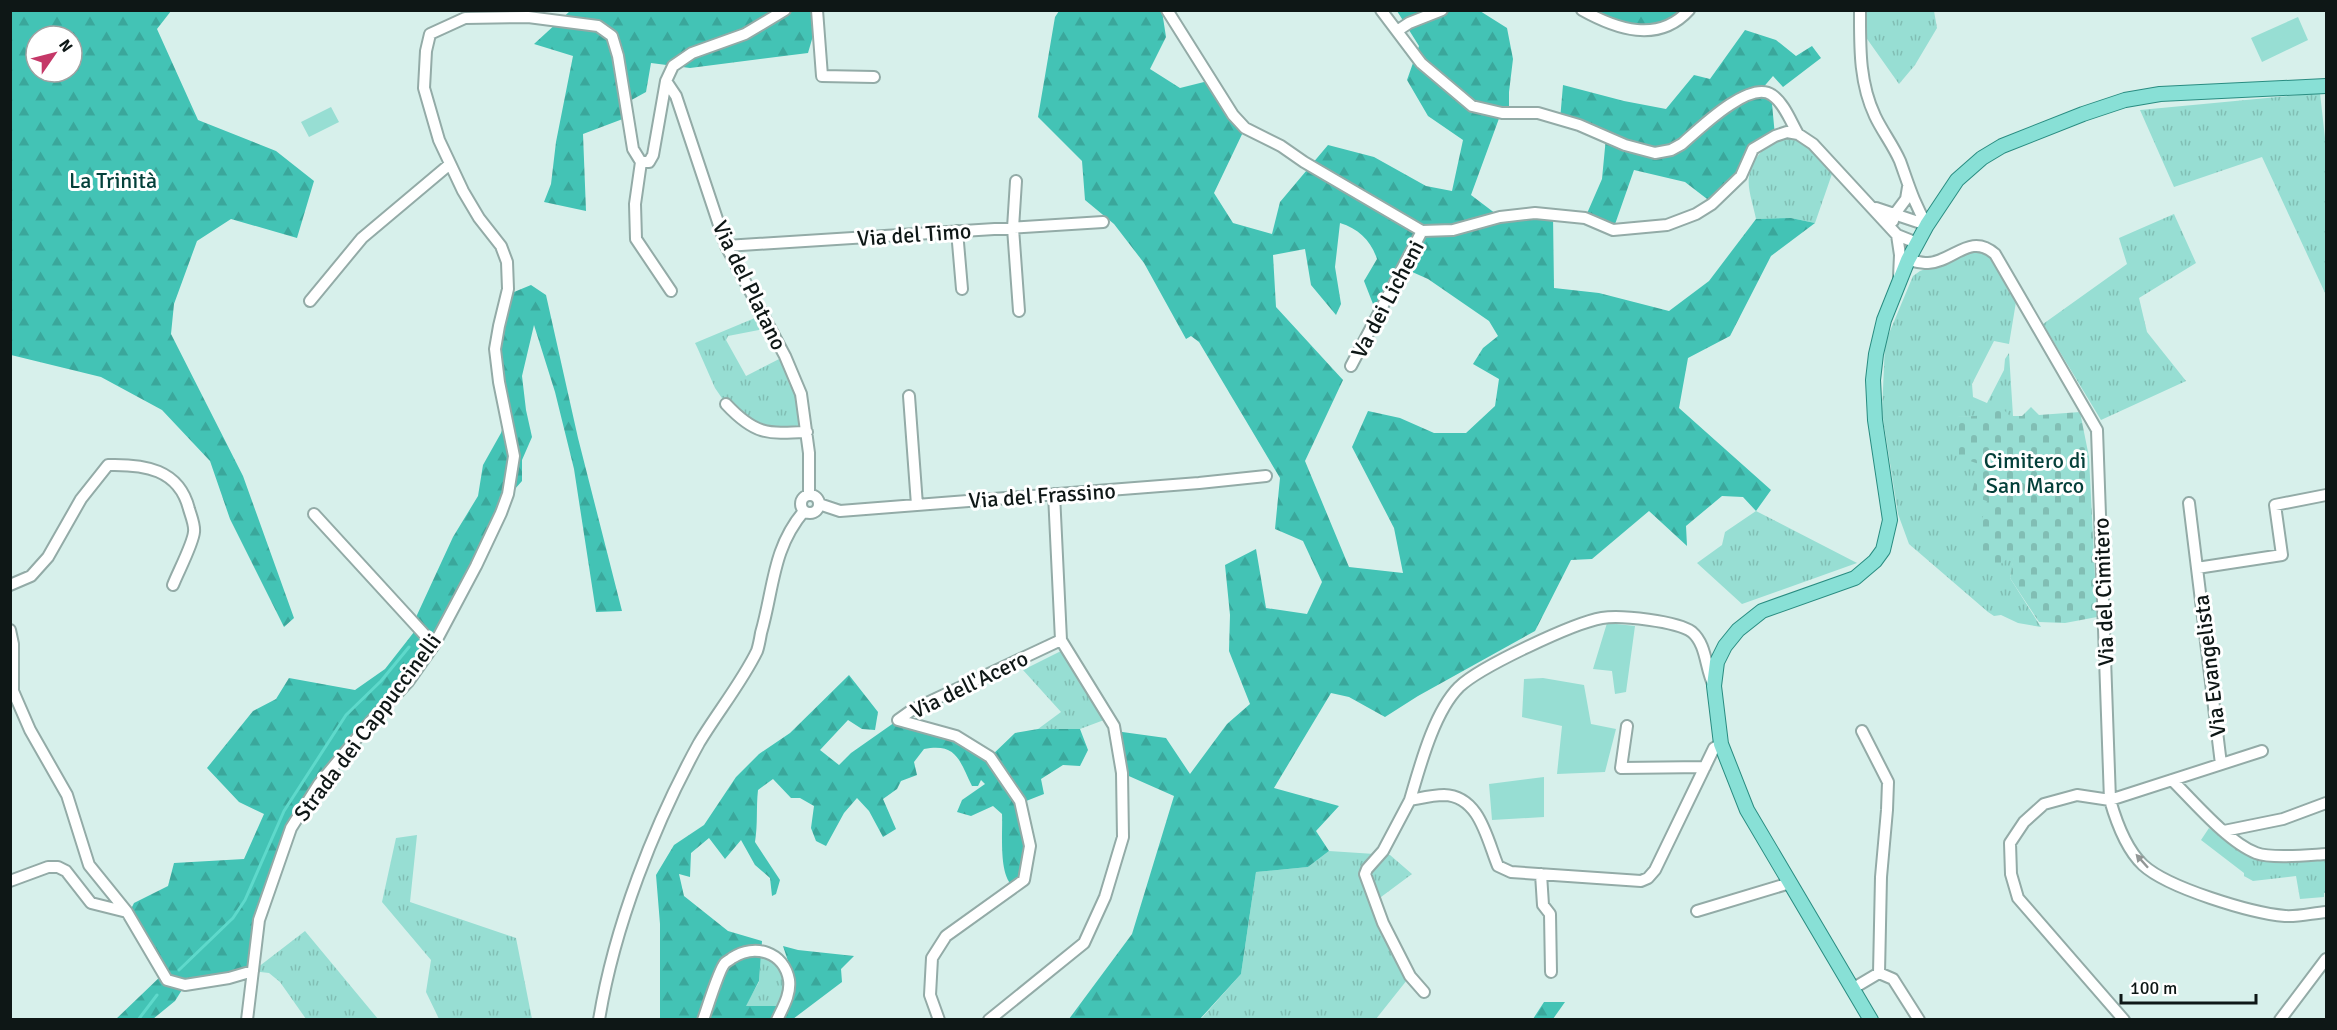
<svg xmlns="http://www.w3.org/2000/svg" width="2337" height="1030" viewBox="0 0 2337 1030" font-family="Signika,sans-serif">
	<defs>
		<pattern id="grass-tufts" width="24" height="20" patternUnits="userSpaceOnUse" patternTransform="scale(1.5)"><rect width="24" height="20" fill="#97ded3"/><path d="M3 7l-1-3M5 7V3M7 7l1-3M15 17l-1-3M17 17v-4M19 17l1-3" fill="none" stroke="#81beb4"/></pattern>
		<pattern id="forest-firs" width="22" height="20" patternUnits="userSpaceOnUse" patternTransform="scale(1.5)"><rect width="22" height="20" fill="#43c3b5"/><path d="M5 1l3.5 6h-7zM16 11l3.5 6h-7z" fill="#3aa79b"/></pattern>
		<pattern id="cemetery-stones" width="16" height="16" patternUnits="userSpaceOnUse" patternTransform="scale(1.5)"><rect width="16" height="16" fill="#97ded3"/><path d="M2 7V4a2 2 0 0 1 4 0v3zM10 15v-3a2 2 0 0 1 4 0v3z" fill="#81beb4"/></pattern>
	</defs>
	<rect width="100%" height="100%" fill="#d7f0eb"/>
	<path fill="url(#grass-tufts)" d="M1865 11H1934L1937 28 1915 65 1899 84 1865 36Z
		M2320 93 2326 147V295L2262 157 2174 187 2140 110Z
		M1794 137 1808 144 1833 171 1815 223 1791 218 1756 219C1754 207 1747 189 1749 177 1753 153 1772 139 1794 137Z
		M2174 214 2196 263 2139 298 2147 332 2186 381 2101 420 2043 324 2127 264 2119 238Z
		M1974 251 1993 256 2016 302 2009 344 1994 341 1972 384 1973 397 1987 403 2004 370 2005 359 2009 353 2013 416 1957 417 1979 463 1987 501 2015 553 2010 578 2041 627 2018 623 2001 615 1994 616 1988 612 1909 544 1898 514 1882 412 1885 343 1913 276 1920 271Z
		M762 315 769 328 728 336 726 340 746 376 785 356 807 432 759 431 726 404 715 388 697 347 695 343Z
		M1756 511 1857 563 1742 604 1697 563 1722 545 1725 532Z
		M1061 651 1104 720 1080 729H1038L1061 712 1023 670Z
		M2209 828 2245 855 2326 858V893H2324V897L2300 899 2296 876 2253 881 2244 876V873L2201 840Z
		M417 835 410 902 516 938 532 1019H439L426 992 431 960 382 902 396 838Z
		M1329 851 1390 855 1412 874 1381 897 1383 923 1407 980 1376 1019 1200 1020 1241 974 1256 872 1308 867Z
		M305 931 378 1019H306L280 982 269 973 253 971Z
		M761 950 769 953 789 982 783 1006H745L759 982Z"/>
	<path fill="url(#forest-firs)" fill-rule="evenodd" d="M11 10 171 11 157 29 198 120 276 151 314 181 297 238 231 219 197 241 174 304 171 334 243 476 294 618 284 627 230 519 210 461 162 410 101 377 11 355ZM36 36H72V72H36Z
		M570 11H817V22L808 53 690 68 651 63 646 92 626 103 628 117 583 134 586 211 544 202 551 184 556 142 573 56 534 44Z
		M1059 11H1162L1166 37 1150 69 1180 88 1212 80 1245 128 1214 193 1233 223 1272 234 1280 202 1328 145 1374 157 1426 186 1452 191 1463 140 1428 116 1407 80 1419 46 1397 11H1480L1507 28 1513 59 1509 92V113H1501L1471 195 1500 217 1553 215 1554 288 1599 293 1669 311 1709 281 1756 219 1791 218 1815 223 1771 256 1730 336 1688 358 1679 408 1771 490 1756 511 1743 497 1722 496 1686 526 1687 546 1649 511 1592 559 1571 560 1535 631 1418 696 1385 717 1349 697 1331 693 1274 788 1339 806 1316 831 1329 851 1308 867 1256 872 1241 974 1200 1019H1069L1132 934 1174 796 1122 773 1115 731 1166 738 1190 774 1227 724 1250 704 1229 651 1230 615 1225 565 1256 549 1266 608 1307 614 1322 582 1303 541 1275 529 1280 478 1199 342 1191 336 1186 339 1144 263 1114 224 1085 200 1082 161 1038 117 1055 17ZM1340 223C1359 229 1371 241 1377 259L1364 281 1373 304 1398 302 1410 271 1428 279 1489 321 1498 336 1483 348 1473 364 1499 379 1495 406 1466 433H1434L1400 418 1368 411 1352 447 1394 528 1403 573 1349 567 1305 461 1343 380 1276 307 1273 255 1305 249 1311 285 1336 315 1341 304 1335 267Z
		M1582 11H1689L1645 32Z
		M1745 30 1776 40 1796 56 1812 46 1821 58 1783 87 1773 76 1761 90 1771 93 1775 136 1753 149 1741 176 1711 202 1685 182 1634 170 1613 230 1585 218 1602 179 1606 137 1560 120 1563 85 1624 101 1666 109 1694 75 1710 79Z
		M531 285 546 295 578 438 622 611 596 612 574 469 555 392 534 325 522 376 526 410 532 437 522 460V481L507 498 434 645 291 828 259 920 253 971 185 985 175 1001 153 1019 115 1020 163 974 128 915 134 903 168 886 174 863 244 859 264 814 239 802 207 768 253 711 276 699 289 678 355 690 385 669 414 632 417 615 453 537 478 496 483 465 501 433 506 417 499 382V326L514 292Z
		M849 675 878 712 875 730 862 729 848 720 820 750 839 765 851 753 898 720 956 736 990 757 1015 733 1038 729H1080L1088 750 1080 766 1063 765 1041 779 1044 794 1021 803 1030 846 1024 880 1014 887C998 876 1003 833 1002 814L993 806 971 816 957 812 962 800 985 784 981 780 978 786H972C959 760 957 743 924 749L914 762 917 775 901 781 897 789 883 799 896 829 883 837 869 811 857 798 844 813 826 846 816 841 811 828 814 806 800 798H791L773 779 758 790C756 808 758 824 755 842L780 880 776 894 772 896 770 878 755 865 741 840 725 859 709 838 691 853 690 877 679 874 684 896 728 931 762 941 759 981 746 1006H783L795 982 783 946 798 950 854 956 841 969 842 982 793 1019H660V924L656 875 674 845 704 825 736 777 759 754 790 733Z
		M1544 1002H1565L1553 1019H1533Z"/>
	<path fill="url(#cemetery-stones)" d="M2000 406 2010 416H2022L2031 407 2039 415 2080 412 2089 457 2097 617 2065 623 2039 622 2010 578 2014 554 1994 569 1977 540 1987 501 1971 496 1979 464 1958 457 1957 417 1992 415Z"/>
	<path fill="#97ded3" d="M2298 17 2308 40 2262 62 2251 38Z
		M331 107 339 122 309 137 301 122Z
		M1607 623 1635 626 1626 692 1615 694 1612 671 1593 669Z
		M1543 678 1584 685 1591 724 1616 729 1605 772 1557 774 1562 726 1522 717 1524 679Z
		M1544 777V817L1492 820 1489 784Z"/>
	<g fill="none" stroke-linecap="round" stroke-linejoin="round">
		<path stroke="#5ed9cb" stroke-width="3" d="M179 970 233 918 245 900 284 811 346 715 381 681 409 647
			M138 1020 157 995"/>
		<defs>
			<path id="minor" d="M817 10 822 76 874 77
				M1167 10 1233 115 1245 128 1281 146 1304 162 1422 231 1453 230 1500 217 1535 213 1585 218 1613 230 1667 225 1696 214 1712 204 1741 176 1753 149 1775 136 1787 132 1798 134 1813 144 1897 235 1917 243
				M1381 10 1421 63 1472 106 1502 113H1538L1579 125 1625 145 1655 153 1671 150 1682 144C1699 129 1750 79 1772 95 1784 103 1791 122 1798 134
				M1582 10C1616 29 1658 44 1689 10
				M1860 10C1860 47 1859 82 1875 116 1882 131 1893 145 1900 161 1908 183 1914 204 1927 225
				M1397 31 1409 23 1442 10
				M666 81 676 96 726 246 785 356 801 394 809 453V495
				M641 162H649L653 155 666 81 673 66 692 53 745 34 785 10
				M641 162 635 204 636 239 671 291
				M1016 181 1013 228 1019 311
				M1876 208 1927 225
				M1893 221 1894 215 1906 199 1908 187
				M957 231 962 289
				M1897 235 1900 255 1899 277
				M726 246 1103 222
				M1908 260C1914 261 1921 263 1928 263 1953 262 1970 232 1995 254L2097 430 2110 800C2116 821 2127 850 2143 865 2168 888 2251 913 2285 916 2298 917 2313 913 2326 912
				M310 301 362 238 450 164
				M1351 366 1422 231
				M909 396 917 505
				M726 404C755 435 767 434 807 432
				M801 504a9 9 0 1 1 18 0a9 9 0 1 1-18 0Z
				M2189 503 2221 764
				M819 504 840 511 1199 483 1266 476
				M314 514 434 645
				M2197 568 2282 555 2275 505 2326 495
				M10 585 31 576 48 557 81 499 108 465C144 464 179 469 189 509 191 516 195 525 194 532 193 544 178 572 173 585
				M10 630 13 644V691L30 730 67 795 89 865 127 912 167 980 185 985 229 978 253 971
				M1627 726 1621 768 1705 767
				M1862 731 1888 782 1887 810 1881 877 1879 973
				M2172 780C2194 802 2228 842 2256 853 2272 859 2309 855 2326 854
				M1410 800C1420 766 1434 712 1459 687 1480 667 1573 623 1602 618 1621 615 1677 621 1692 632 1707 645 1705 668 1714 686
				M2224 831 2283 819 2326 803
				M1541 874 1543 905 1550 914 1551 972
				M10 881 48 867H58L66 871 91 903 127 912
				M1697 911 1790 883
				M1852 989 1879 973 1893 979 1919 1020
				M1424 992 1410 976 1383 923 1365 874 1367 869 1383 851 1410 800C1421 798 1433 795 1444 795 1480 796 1487 840 1498 866L1511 872 1641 881 1648 878 1655 870 1714 748 1721 744
				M247 1020 259 920 291 828 319 784 372 720 408 682 434 645 476 566 501 513 508 494 514 456 499 382 495 349 499 326 508 289 507 262 501 246 479 218 463 191 439 140 424 88 426 51 430 34 465 18 528 17 598 26 612 36 618 56 633 149 641 162
				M599 1020C614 927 654 825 699 743 717 713 742 682 757 651 759 645 760 639 761 633 774 588 772 549 804 511
				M703 1020C707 1009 719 969 725 963 727 961 730 960 732 958 755 943 784 952 789 980 791 994 783 1007 777 1020
				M939 1020 930 995 932 958 946 936 1024 880 1030 846 1020 801 990 757 956 736 898 720 912 710 1061 640
				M989 1020 1084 943 1105 897 1123 837 1122 773 1114 726 1061 640 1054 494
				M2124 1020 2018 898 2011 874 2010 843 2024 822 2044 804 2077 795 2110 800 2262 751
				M2280 1020 2326 959"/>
			<path id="major" d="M1871 1020 1747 810 1721 744 1714 686 1717 662 1725 646 1738 630 1762 611 1855 578 1875 561 1883 550 1890 520 1875 420 1873 380 1876 354 1884 320 1908 260 1927 225 1957 180 1982 158 2002 146 2083 114 2125 100 2160 94 2326 86"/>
		</defs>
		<use href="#minor" stroke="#93aba7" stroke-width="14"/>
		<use href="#major" stroke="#298c81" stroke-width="16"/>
		<use href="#minor" stroke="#fff" stroke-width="10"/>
		<use href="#major" stroke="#88e0d6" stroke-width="14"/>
	</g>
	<defs><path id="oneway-solid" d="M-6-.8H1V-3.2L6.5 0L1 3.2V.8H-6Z" transform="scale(1.5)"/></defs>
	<use fill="#939796" href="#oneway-solid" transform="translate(2142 861) rotate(-132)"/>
	<g text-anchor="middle" stroke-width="6" stroke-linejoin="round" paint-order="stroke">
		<g font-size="22" fill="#04403a" stroke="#fff">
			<text x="113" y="188">La Trinità</text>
			<text x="2035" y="468">Cimitero di<tspan x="2035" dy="25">San Marco</tspan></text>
		</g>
		<g font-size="22" fill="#0e1716" stroke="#fff">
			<text transform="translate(914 234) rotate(-4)" y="8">Via del Timo</text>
			<text transform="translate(750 285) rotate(64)" y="8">Via del Platano</text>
			<text transform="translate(1387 299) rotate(-62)" y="8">Va dei Licheni</text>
			<text transform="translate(1042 495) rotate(-4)" y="8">Via del Frassino</text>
			<text transform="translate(2103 592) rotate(-92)" y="8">Via del Cimitero</text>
			<text transform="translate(2209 666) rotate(-97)" y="8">Via Evangelista</text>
			<text transform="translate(969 684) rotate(-26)" y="8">Via dell'Acero</text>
			<text transform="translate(367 727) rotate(-53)" y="8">Strada dei Cappuccinelli</text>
		</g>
	</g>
	<rect width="2337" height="1030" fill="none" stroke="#0e1716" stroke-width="24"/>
	<g transform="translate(54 54) rotate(55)"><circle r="28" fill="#ffffff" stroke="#9fa2a2" stroke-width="1.5"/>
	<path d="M0-4.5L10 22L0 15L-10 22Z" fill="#c53868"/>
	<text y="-9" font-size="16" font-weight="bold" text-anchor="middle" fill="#0e1716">N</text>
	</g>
	<path d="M2121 994v9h135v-9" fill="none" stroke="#0e1716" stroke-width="3"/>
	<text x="2130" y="994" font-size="18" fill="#0e1716" stroke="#ffffff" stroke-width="4.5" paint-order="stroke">100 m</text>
</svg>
